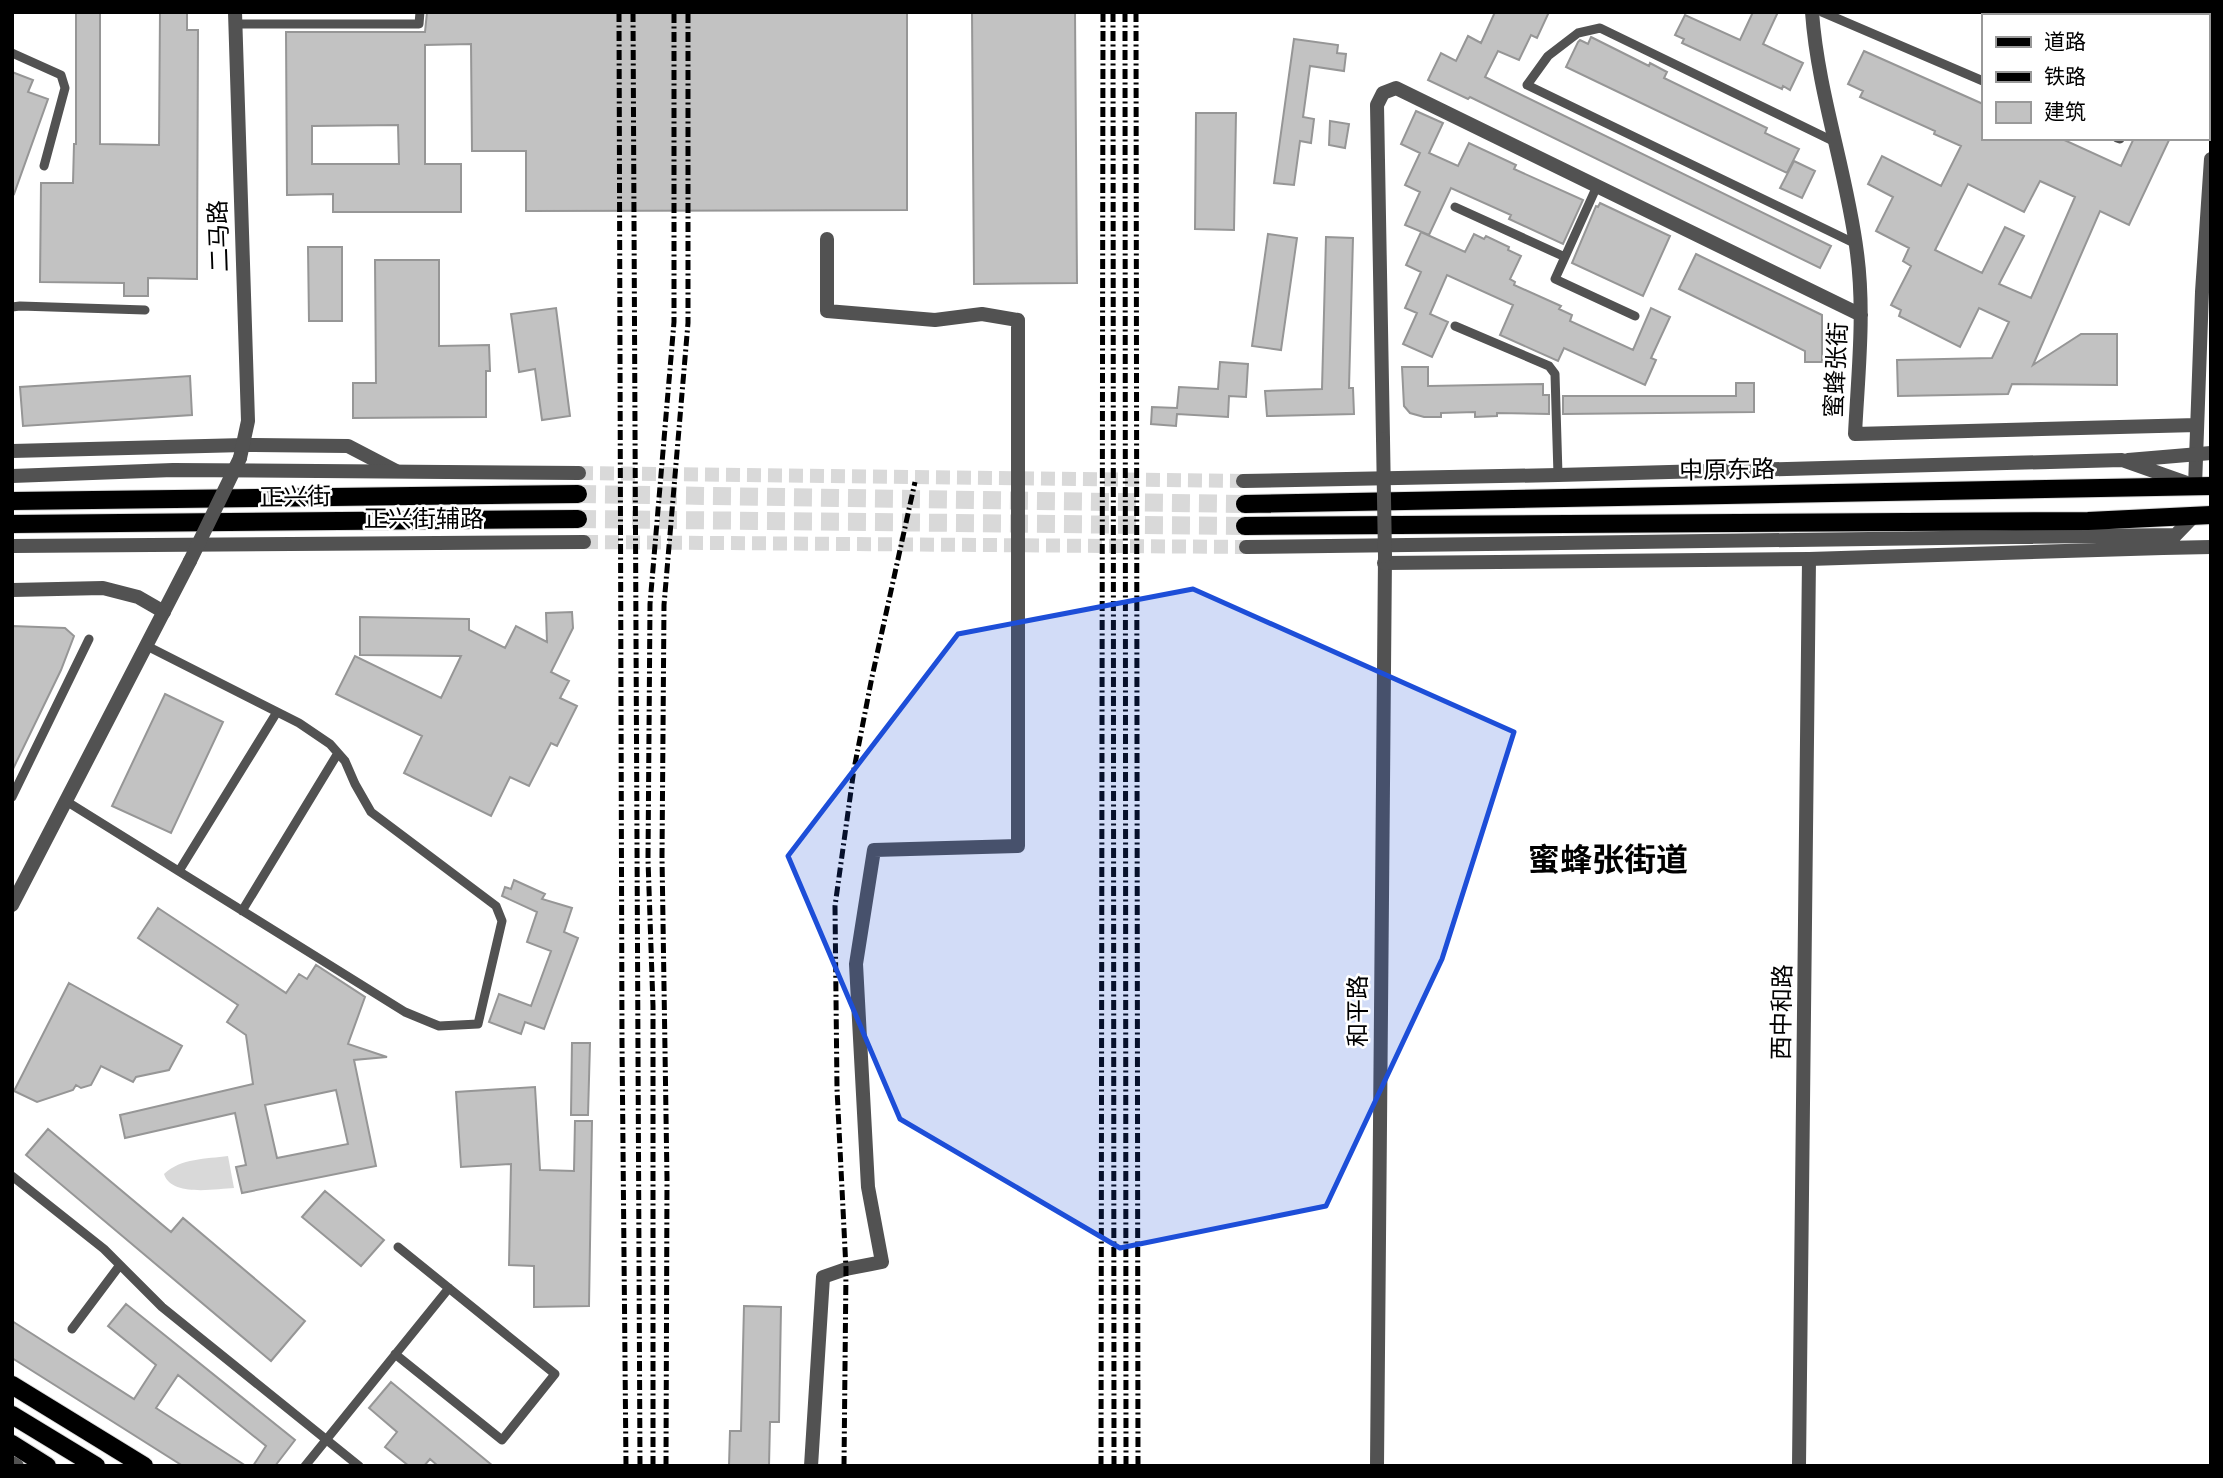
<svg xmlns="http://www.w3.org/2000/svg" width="2223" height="1478" viewBox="0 0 2223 1478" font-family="'Fira Sans Condensed','Noto Sans SC',sans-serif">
	<rect width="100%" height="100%" fill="#fff"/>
	<path fill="#d9d9d9" d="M228 1156 234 1188C215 1189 171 1197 164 1174 181 1158 206 1159 228 1156Z"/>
	<path fill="#c2c2c2" stroke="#969696" stroke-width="2" fill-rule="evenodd" d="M76 12H100V144L159 145 160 12H187V30H198L197 279 148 278V296H124V283L40 282 41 183H73L74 144H76Z
		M427 12H907V210L526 211V151H472L471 44 425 45V164H461V212H333V194L287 195 286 32H425ZM398 125 399 164H312V126Z
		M972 12H1075L1077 283 974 284Z
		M1495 12H1549L1537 38 1531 35 1519 60 1498 51 1485 77 1831 246 1820 268 1470 97 1468 99 1428 80 1441 53 1456 61 1468 36 1481 43Z
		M1753 12H1778L1763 44 1803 63 1790 90 1783 86 1782 89 1719 60 1682 43 1684 39 1675 35 1685 15 1740 40Z
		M1591 37 1649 66 1650 63 1667 72 1664 78 1767 128 1765 133 1799 149 1787 173 1566 67 1578 42 1580 40 1588 44Z
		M1294 39 1338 45 1337 53 1346 54 1344 71 1310 66 1303 117 1314 119 1311 143 1300 141 1294 185 1274 183Z
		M1864 51 1983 104V138H2060L2121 166 2134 138H2170L2129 225 2100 211 2033 365 2081 334H2117V385L2012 384 2008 394 1898 396 1897 360 1992 358 2009 322 1979 308 1960 347 1899 316 1901 310 1891 305 1911 266 1903 261 1909 248 1876 231 1893 197 1868 184 1882 156 1941 186 1961 146 1934 134 1935 131 1860 97 1863 91 1848 84ZM2040 181 2075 197 2031 298 1999 284 2024 236 2005 227 1982 273 1935 250 1968 184 2024 212Z
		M12 72 33 80 28 92 48 99 14 194 12 193Z
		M1416 111 1443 123 1429 153 1458 166 1469 143 1516 165 1514 169 1583 200 1563 244 1509 219 1511 215 1451 188 1429 235 1405 225 1420 192 1405 185 1420 153 1401 144Z
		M1196 113H1236L1234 230 1195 229Z
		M1330 121 1349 124 1345 148 1329 145Z
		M1794 161 1815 171 1802 198 1780 188Z
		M1600 203 1670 236 1643 296 1572 263 1596 206 1598 207Z
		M1421 232 1465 252 1474 234 1484 239 1486 236 1509 247 1508 250 1521 256 1510 279 1515 282 1514 285 1561 306 1559 309 1572 315 1570 321 1633 350 1651 308 1670 317 1651 358 1656 360 1645 385 1564 348 1558 361 1500 335 1513 305 1447 275 1430 314 1448 322 1432 357 1403 344 1417 313 1405 308 1421 272 1406 265Z
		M1268 234 1297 238 1281 350 1252 346Z
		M1326 237 1353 238 1349 388H1353L1354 414 1267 416 1265 391 1322 389Z
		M308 247H342V321H309Z
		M1696 254 1822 315V362H1805V351L1679 289Z
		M375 260H439V346L489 345 490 371H486V417L353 418V383H376Z
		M556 308 570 416 542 420 535 369 519 372 511 314Z
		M1220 362 1248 364 1246 397 1229 396 1228 417 1177 414 1176 426 1151 424 1152 407 1177 408 1179 387 1218 389Z
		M1402 367H1428V386L1543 384V395H1549V414L1497 413V416L1475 417V412L1441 413V417H1424L1410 413 1404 406Z
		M190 376 192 415 23 426 20 387Z
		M1736 383H1754V412L1563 414V396H1736Z
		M572 612 573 628 551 672 569 681 560 698 577 706 557 746 551 743 529 786 510 777 491 816 404 773 422 736 336 694 355 656 441 698 461 656 360 655V617L469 619V630L505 648 516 626 547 642 546 613Z
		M12 626 65 628 74 636 61 670 12 771Z
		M165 694 223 722 171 833 112 806Z
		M514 880 545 894 542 899 572 908 564 932 578 938 544 1029 525 1022 521 1034 489 1022 499 994 531 1006 551 951 527 942 537 912 502 896 505 887 511 889Z
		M158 908 286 993 299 974 307 979 316 965 365 997 348 1044 387 1057 354 1060 376 1166 242 1193 236 1167 246 1165 235 1113 125 1138 120 1115 253 1084 246 1035 227 1022 238 1005 138 938ZM336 1090 348 1144 277 1158 265 1105Z
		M69 983 182 1046 169 1070 136 1077 133 1082 101 1066 91 1085 81 1088 76 1085 73 1090 37 1102 14 1091Z
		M572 1043H590L588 1115H571Z
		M535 1087 540 1170 574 1171 575 1121H592L589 1306 534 1307V1266L509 1265 511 1164 461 1167 456 1092Z
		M48 1129 171 1232 183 1218 305 1321 271 1361 26 1155Z
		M325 1191 384 1240 361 1266 302 1217Z
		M126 1304 295 1440 275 1466H253L266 1446 178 1375 156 1408 246 1466H183L12 1358V1321L134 1399 156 1365 108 1326Z
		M744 1306 781 1307 779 1422H770L769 1466H729L730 1431H741Z
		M391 1382 493 1466H438L430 1459 424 1466H409L385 1447 397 1432 369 1408Z"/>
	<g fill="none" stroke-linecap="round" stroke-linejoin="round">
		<path stroke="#d9d9d9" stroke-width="14" stroke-dasharray="14 7" stroke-linecap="butt" d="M579 473 1243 481
			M584 542 1246 547"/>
		<path stroke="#d9d9d9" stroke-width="18" stroke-dasharray="18 9" stroke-linecap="butt" d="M578 494 1245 504
			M578 519 1245 526"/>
		<defs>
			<path id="primary" d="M12 501 578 494
				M1245 504 2211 486
				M12 524 578 519
				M1245 526 2088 521 2211 515
				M12 1385 144 1466
				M12 1415 96 1466
				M12 1444 47 1466"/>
		</defs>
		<use href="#primary" stroke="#dbdbdb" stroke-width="20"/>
		<path stroke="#525252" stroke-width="9" d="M1822 12 1983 81
			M235 24H419L420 12
			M12 53 61 75 65 88 44 166
			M2117 138 2120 139
			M1835 142 1600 28 1578 33 1548 56 1527 85 1856 244
			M1597 186 1555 279 1635 316
			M1455 207 1565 257
			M12 307 20 306 145 310
			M1455 326 1549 366 1555 374 1558 475
			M12 797 89 639
			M66 801 405 1012 439 1026 478 1024 502 921 496 906 371 812 355 784 345 761 330 744 299 723 147 646
			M179 871 277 712
			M242 911 338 753
			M12 1176 104 1249 162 1307 359 1466
			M72 1329 120 1265
			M395 1354 502 1440 555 1374 398 1247
			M305 1466 449 1288"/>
		<path stroke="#525252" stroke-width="14" d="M1812 12C1818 94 1847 172 1857 253 1865 313 1858 374 1855 434L2197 425
			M1383 439 1377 105 1383 93 1396 88 1861 315
			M12 451 244 445 348 446 396 471
			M2195 486 2202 292 2211 159
			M12 590 103 588 138 597 164 612
			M12 1463 17 1466
			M811 1466 823 1277 846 1269 882 1262 868 1187 856 964 874 850 1018 846V320L982 314 935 320 827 311V239
			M1377 1466 1385 556
			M1799 1466 1809 559"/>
		<path stroke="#525252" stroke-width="14" d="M235 12 248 421 240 458
			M2128 460 2211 453
			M12 476 173 470 579 473
			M1243 481 1558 475 2122 460 2190 484
			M12 546 584 542
			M1246 547 2175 535
			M2163 548 2211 547
			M1384 563 1809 559 2163 548 2195 515
			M12 905 190 561"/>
		<use href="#primary" stroke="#000" stroke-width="18"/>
		<path stroke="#000" stroke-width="5" stroke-dasharray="10 3.5 2 3.5" stroke-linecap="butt" d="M619 12 622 1043 626 1466
			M633 12 640 1466
			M1113 12 1114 1466
			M1125 12 1126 1466
			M1136 12 1138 1466
			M653 1466V1006L648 860 650 604 674 322V12
			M666 1466 667 1179 662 857 664 605 688 323V12
			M844 1466 846 1269 837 1089 835 906 854 769 872 677 915 482
			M1101 1466 1103 12"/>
		<path stroke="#525252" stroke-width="14" d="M1383 439 1385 556"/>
		<path stroke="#525252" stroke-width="14" d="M190 561 240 458"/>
	</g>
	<path fill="#1d4ed8" fill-opacity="0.2" stroke="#1d4ed8" stroke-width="5" stroke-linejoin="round" d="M1193 589 1514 732 1442 959 1326 1206 1120 1248 900 1119 788 856 958 634Z"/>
	<g text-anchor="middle" stroke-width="5" stroke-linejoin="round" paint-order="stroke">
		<g font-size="24" fill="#000" stroke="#fff">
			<text transform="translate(219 236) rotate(-92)" y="8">二马路</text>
			<text transform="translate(1836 370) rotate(-87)" y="8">蜜蜂张街</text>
			<text transform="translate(1727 470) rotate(-1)" y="8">中原东路</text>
			<text transform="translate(295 497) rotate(-1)" y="8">正兴街</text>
			<text x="424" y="527">正兴街辅路</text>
			<text transform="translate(1358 1011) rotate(-90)" y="8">和平路</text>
			<text transform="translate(1782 1012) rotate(-89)" y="8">西中和路</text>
		</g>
		<g font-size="32" font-weight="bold" fill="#000" stroke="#fff">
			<text x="1608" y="871">蜜蜂张街道</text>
		</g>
	</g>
	<rect width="2223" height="1478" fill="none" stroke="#000000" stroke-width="28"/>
	<rect x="1982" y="14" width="228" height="126" fill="#ffffff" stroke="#999999" stroke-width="2"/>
	<rect x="1996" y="37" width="35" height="10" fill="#000000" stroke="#999999" stroke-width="2"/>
	<text x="2044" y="49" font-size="21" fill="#000000">道路</text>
	<rect x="1996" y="72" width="35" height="10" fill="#000000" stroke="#999999" stroke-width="2"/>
	<text x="2044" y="84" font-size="21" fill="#000000">铁路</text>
	<rect x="1996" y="102" width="35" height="21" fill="#c2c2c2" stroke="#999999" stroke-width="2"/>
	<text x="2044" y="119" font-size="21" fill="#000000">建筑</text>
</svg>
